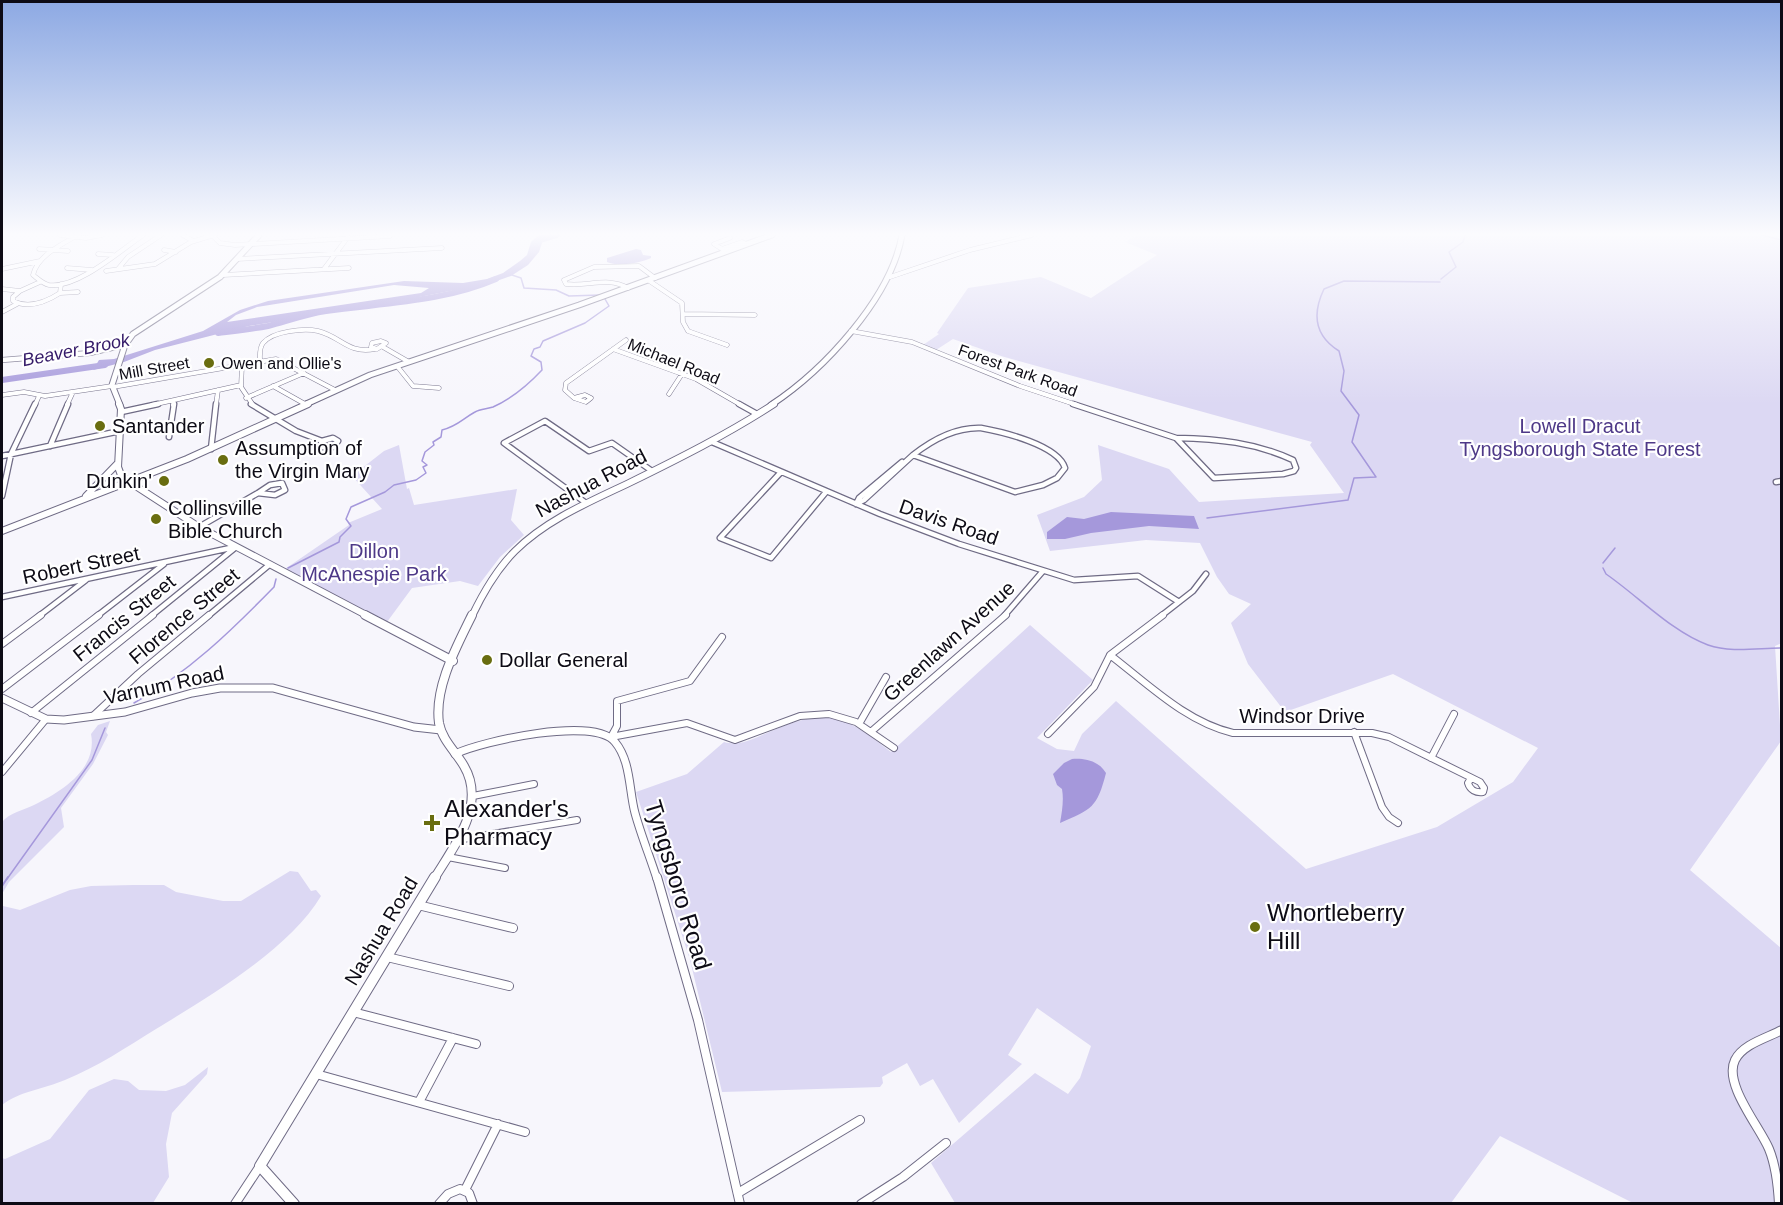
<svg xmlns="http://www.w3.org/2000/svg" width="1783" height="1205" viewBox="0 0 1783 1205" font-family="Arial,sans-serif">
	<rect width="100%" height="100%" fill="#f7f6fc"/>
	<path fill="#dcd8f3" d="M1138 235H1781L1782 643 1775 646 1781 741 1690 870 1781 948V1203H1633L1500 1136 1451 1203H955L931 1163 1035 1073 1068 1094 1080 1078 1091 1046 1037 1008 1008 1055 1022 1064 959 1123 933 1079 920 1086 907 1063 882 1077 883 1083 880 1087 722 1092 690 960 636 792 687 774 724 742C738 746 748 741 760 736 823 708 837 709 891 752L1030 625 1093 680 1037 738 1057 749 1074 751 1082 734 1116 701 1306 869 1437 827 1513 782 1538 748 1393 674 1285 712 1248 664 1231 623 1251 604 1229 594 1217 577 1200 543 1146 540 1050 551 1037 515 1084 497 1102 480 1098 445 1169 469 1199 502 1344 493 1310 445 1312 442 1001 356 953 339 936 350 923 345 939 334 937 333 968 288 1041 277 1091 298 1157 255 1125 242Z
		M399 445 407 489 409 488 414 505 517 489 511 520 524 535 500 557 478 586 460 581 412 588 387 622 285 569 349 525 348 523 382 509 352 476 384 451Z
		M110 721 106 732 108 735 93 764 61 808 64 827 9 882 2 894V822C9 813 24 810 34 805 61 792 98 769 91 734L98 725Z
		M290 871 298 872 311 891 316 890 321 896C290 949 208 997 156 1029 127 1047 97 1067 65 1080 44 1089 20 1091 2 1105V902L3 906 20 910 70 890 91 886 133 885H164L176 892 223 901H241Z
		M208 1067 207 1074 172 1113 166 1144 169 1177 153 1203H2V1158L5 1159 50 1139 89 1090 114 1079 128 1081 139 1090 166 1091 185 1085Z"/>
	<path fill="#a598db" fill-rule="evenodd" d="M539 235H553L543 240 539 252 528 265 511 276 491 283 409 299 249 326 155 350 124 362 93 370 99 360 114 359 203 331 240 310 268 301 404 281 463 283 487 279 503 273 520 261 527 255 531 242ZM394 285 429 288 421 293 227 322 236 315 257 307Z
		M636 249 641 250 643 255 651 256V258C640 263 618 267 607 262V258Z
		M1111 512 1194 516 1199 529 1149 526 1091 533 1065 539H1047V532L1067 517 1084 519Z
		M1072 759C1085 758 1099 761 1106 773 1097 808 1092 809 1060 823 1062 812 1064 800 1062 789L1057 785 1053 774 1064 763Z"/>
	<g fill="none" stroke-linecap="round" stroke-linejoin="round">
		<path stroke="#a598db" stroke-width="1.5" d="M1761 235 1782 240
			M512 275 521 278 524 288 556 290 569 296 600 295
			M1441 279 1456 267 1449 252 1463 242 1465 235
			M1207 518 1348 500 1354 478 1376 477 1352 442 1359 415 1341 391 1344 371 1339 351C1315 336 1312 314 1324 289L1344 281 1440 282
			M1603 563 1615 548
			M288 568 339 542 340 537 351 526 346 519 351 507 385 492 394 485 416 480 426 473 423 467 427 465 422 461 425 452 434 445 433 442 441 437 442 430C458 426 462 419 475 412 480 409 487 409 493 407 513 398 527 386 542 370L541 362 531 356 534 349 540 347 543 341 585 323 609 306 605 299
			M1603 568 1606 574C1638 596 1672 632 1708 645 1731 653 1758 648 1782 648
			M134 703C188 673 231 631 274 587L276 579
			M7 879 92 760 105 728"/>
		<path stroke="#a598db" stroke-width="2" d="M2 886 8 877"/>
		<path stroke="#a598db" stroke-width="6" d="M537 241 557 235
			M218 333C234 331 252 329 268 326 287 321 306 314 326 311 382 303 443 302 496 279
			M2 380 105 365"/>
		<defs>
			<path id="minor-far3" d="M60 235 86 238 102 235
				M78 235C62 244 37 256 33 275 37 278 43 284 49 285 77 289 120 251 143 235
				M183 235 193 241
				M215 235 214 237 220 243 235 245 390 236
				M730 238 714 244 722 249 742 242 746 244
				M39 249 68 251
				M164 250 176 252
				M98 254 113 255
				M237 259 442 248
				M67 268 92 270
				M2 269 40 261
				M118 269 128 257 161 235
				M324 269 348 237
				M106 271 155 264 191 242 214 235
				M223 275 349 268
				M890 277 970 250 1032 235
				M648 280 682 303 683 322 688 331 727 345
				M40 282 20 291 13 297V301C29 309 46 302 60 293L61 284
				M628 288C607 276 588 287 566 284L564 280 594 267 639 266 655 278
				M2 289 20 291
				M60 293 78 292
				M2 312 17 304
				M684 314 755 315
				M851 331 912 342 1020 386 1077 405
				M381 341 386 343 377 349 371 347 372 343Z
				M383 347 409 362
				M613 349 696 379 741 405
				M260 361C260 355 259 348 263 343 273 331 304 328 318 331 342 337 347 354 375 349
				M242 365 241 387 253 405
				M397 366 413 386 439 388
				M273 386 305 404
				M113 387 276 359 335 390
				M669 394 682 374
				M2 395 24 392 45 396 112 386
				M585 395 591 398 586 402 574 398Z
				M246 398 304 373
				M574 398 565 390 566 383 626 340
				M35 405 39 396
				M67 405 73 392
				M152 405 241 385
				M173 405 174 400
				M216 405 218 390"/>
			<path id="minor-far2" d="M251 404 296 431 322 441
				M739 404 757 414
				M1073 404 1176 438
				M121 412 158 404
				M981 428C1003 432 1058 445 1065 468L1057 478 1043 485 1015 492 913 455C932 440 956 427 981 428Z
				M169 437 174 404
				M333 438 338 441 333 447H320L322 441Z
				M1176 438C1218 439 1254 442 1293 460L1296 468 1294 471 1283 474 1214 478Z
				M712 442 880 514 959 544 1074 580 1138 576 1179 602
				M50 446 68 404
				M211 449 216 404
				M2 456 120 431
				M781 472 720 538 771 558 826 492
				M1776 482 1782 481
				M282 483 285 490 275 495 258 493 270 485Z
				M2 496 11 454 35 404
				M586 503 504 443 545 421 589 451 612 443 652 471
				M856 504 864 500 913 455
				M856 504 859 498 902 462
				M199 527 258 493
				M2 597 235 547
				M39 616 86 580
				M97 616 164 564
				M151 616 236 547
				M208 616 269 565
				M1004 616 1043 571
				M1161 616 1193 591 1206 574"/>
			<path id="minor-far1" d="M2 644 41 615
				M1110 655C1148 684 1186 722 1233 733H1372L1389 737 1480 782 1484 788 1483 792C1476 793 1470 790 1468 783L1471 778
				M2 689 99 615
				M31 713 153 615
				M93 716 138 674 209 615
				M859 724 886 677
				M873 730 1006 615
				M1354 732 1382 807 1389 817 1398 823
				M1048 734 1094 687 1110 655 1163 615
				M611 737 687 723 735 740 800 716 829 714 856 722 894 748
				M611 737 617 726V701L690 681 722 637
				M1431 758 1454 714
				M2 772 46 719
				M473 796 534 784
				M457 840 577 820
				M448 857 505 868"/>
			<path id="minor" d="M418 905 513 928
				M387 957 509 986
				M353 1012 476 1044
				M316 1074 525 1132
				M419 1102 453 1038
				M465 1190 498 1124
				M738 1193 860 1120
				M439 1204 448 1194 460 1189 469 1193 473 1204
				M861 1204 903 1177 946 1143
				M1779 1204C1778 1185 1776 1166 1769 1149 1760 1127 1723 1084 1735 1060 1743 1044 1767 1038 1782 1030"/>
			<path id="tertiary-far2" d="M2 360 90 353 125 345"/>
			<path id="tertiary-far1" d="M2 698 46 719 64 720 125 712 192 693 220 688H273L414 727 441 730
				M455 754C483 741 594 716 615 742 631 761 629 791 635 813 641 835 650 857 657 879"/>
			<path id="tertiary" d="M657 877 698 1020 740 1204
				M235 1204 260 1166"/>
			<path id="secondary-far3" d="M120 405 112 385 125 345 133 334 220 277 259 235
				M304 405 370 375 579 305 772 235
				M771 405C824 370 891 298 902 235"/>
			<path id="secondary-far2" d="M119 404 121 409 118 467 121 475 128 481 199 527 368 616
				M86 496 118 463
				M2 531 187 459 308 404
				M472 616C483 593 497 569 515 551 546 520 589 502 629 483 678 459 728 434 774 404"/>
			<path id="secondary-far1" d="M365 615 453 661
				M434 879C454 846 487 805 464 766 456 752 442 740 439 723 434 687 457 646 472 615"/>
			<path id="secondary" d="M294 1204 260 1166 435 877"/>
		</defs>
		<use href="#minor-far3" stroke="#6f6b85" stroke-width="5"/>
		<use href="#minor-far2" stroke="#6f6b85" stroke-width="7"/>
		<use href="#minor-far1" stroke="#6f6b85" stroke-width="8"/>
		<use href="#minor" stroke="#6f6b85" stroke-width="10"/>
		<use href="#tertiary-far2" stroke="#6f6b85" stroke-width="6"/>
		<use href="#tertiary-far1" stroke="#6f6b85" stroke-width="9"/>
		<use href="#tertiary" stroke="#6f6b85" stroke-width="10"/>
		<use href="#secondary-far3" stroke="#6f6b85" stroke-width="7"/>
		<use href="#secondary-far2" stroke="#6f6b85" stroke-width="8"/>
		<use href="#secondary-far1" stroke="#6f6b85" stroke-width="10"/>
		<use href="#secondary" stroke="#6f6b85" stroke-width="12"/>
		<use href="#minor-far3" stroke="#fff" stroke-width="4"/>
		<use href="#minor-far2" stroke="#fff" stroke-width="4.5"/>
		<use href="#minor-far1" stroke="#fff" stroke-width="6"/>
		<use href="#minor" stroke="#fff" stroke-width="8"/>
		<use href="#tertiary-far2" stroke="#fff" stroke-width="4.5"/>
		<use href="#tertiary-far1" stroke="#fff" stroke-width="7"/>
		<use href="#tertiary" stroke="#fff" stroke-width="8"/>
		<use href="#secondary-far3" stroke="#fff" stroke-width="5"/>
		<use href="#secondary-far2" stroke="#fff" stroke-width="6"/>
		<use href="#secondary-far1" stroke="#fff" stroke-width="8"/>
		<use href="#secondary" stroke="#fff" stroke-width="10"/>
	</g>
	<linearGradient id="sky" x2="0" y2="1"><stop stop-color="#8da9e3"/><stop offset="0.58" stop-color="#fbfbfe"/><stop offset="1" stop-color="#fbfbfe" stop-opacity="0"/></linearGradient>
	<rect width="1783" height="404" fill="url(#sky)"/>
	<g fill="#696d10" stroke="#fff" stroke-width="2">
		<circle cx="209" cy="363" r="6"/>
		<circle cx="100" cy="426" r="6"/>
		<circle cx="223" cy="460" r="6"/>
		<circle cx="164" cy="481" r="6"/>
		<circle cx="156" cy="519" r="6"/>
		<circle cx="487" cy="660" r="6"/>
		<path d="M429 814h6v6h6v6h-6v6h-6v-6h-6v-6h6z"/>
		<circle cx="1255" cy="927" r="6"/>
	</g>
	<g text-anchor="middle" stroke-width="4.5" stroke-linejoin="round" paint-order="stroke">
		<g font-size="16" fill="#0d0b15" stroke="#fff">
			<text transform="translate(674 361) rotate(22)" y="6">Michael Road</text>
			<text transform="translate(154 368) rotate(-10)" y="6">Mill Street</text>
			<text transform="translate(1018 370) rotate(20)" y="6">Forest Park Road</text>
		</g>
		<g font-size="16" fill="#0d0b15" stroke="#fff" text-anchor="start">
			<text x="221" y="369">Owen and Ollie's</text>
		</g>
		<g font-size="18" font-style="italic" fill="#341a68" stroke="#fff">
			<text transform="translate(76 350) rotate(-11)" y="6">Beaver Brook</text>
		</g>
		<g font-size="20" fill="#0d0b15" stroke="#fff" text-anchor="start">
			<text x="112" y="433">Santander</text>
			<text x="235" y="455">Assumption of<tspan x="235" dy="23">the Virgin Mary</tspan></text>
			<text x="152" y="488" text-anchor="end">Dunkin'</text>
			<text x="168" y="515">Collinsville<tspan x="168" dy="23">Bible Church</tspan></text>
			<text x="499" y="667">Dollar General</text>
		</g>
		<g font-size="20" fill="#4e3988" stroke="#fff">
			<text x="1580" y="433">Lowell Dracut<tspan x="1580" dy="23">Tyngsborough State Forest</tspan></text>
			<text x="374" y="558">Dillon<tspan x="374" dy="23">McAnespie Park</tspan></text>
		</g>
		<g font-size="20" fill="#0d0b15" stroke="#fff">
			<text transform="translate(591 483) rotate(-28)" y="7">Nashua Road</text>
			<text transform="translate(949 522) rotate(19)" y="7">Davis Road</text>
			<text transform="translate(81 565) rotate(-12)" y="7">Robert Street</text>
			<text transform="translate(184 616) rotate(-40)" y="7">Florence Street</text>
			<text transform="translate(124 618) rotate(-39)" y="7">Francis Street</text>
			<text transform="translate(949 641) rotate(-42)" y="7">Greenlawn Avenue</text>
			<text transform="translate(164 685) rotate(-12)" y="7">Varnum Road</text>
			<text x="1302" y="723">Windsor Drive</text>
			<text transform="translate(381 931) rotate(-59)" y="7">Nashua Road</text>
		</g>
		<g font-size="24" fill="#0d0b15" stroke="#fff" text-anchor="start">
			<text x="444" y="817">Alexander's<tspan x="444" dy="28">Pharmacy</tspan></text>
			<text x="1267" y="921">Whortleberry<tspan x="1267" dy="28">Hill</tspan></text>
		</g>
		<g font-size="24" fill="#0d0b15" stroke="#fff">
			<text transform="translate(678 885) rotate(73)" y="8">Tyngsboro Road</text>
		</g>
	</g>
	<rect width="1783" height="1205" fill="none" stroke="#0d0b15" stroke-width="6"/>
</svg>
